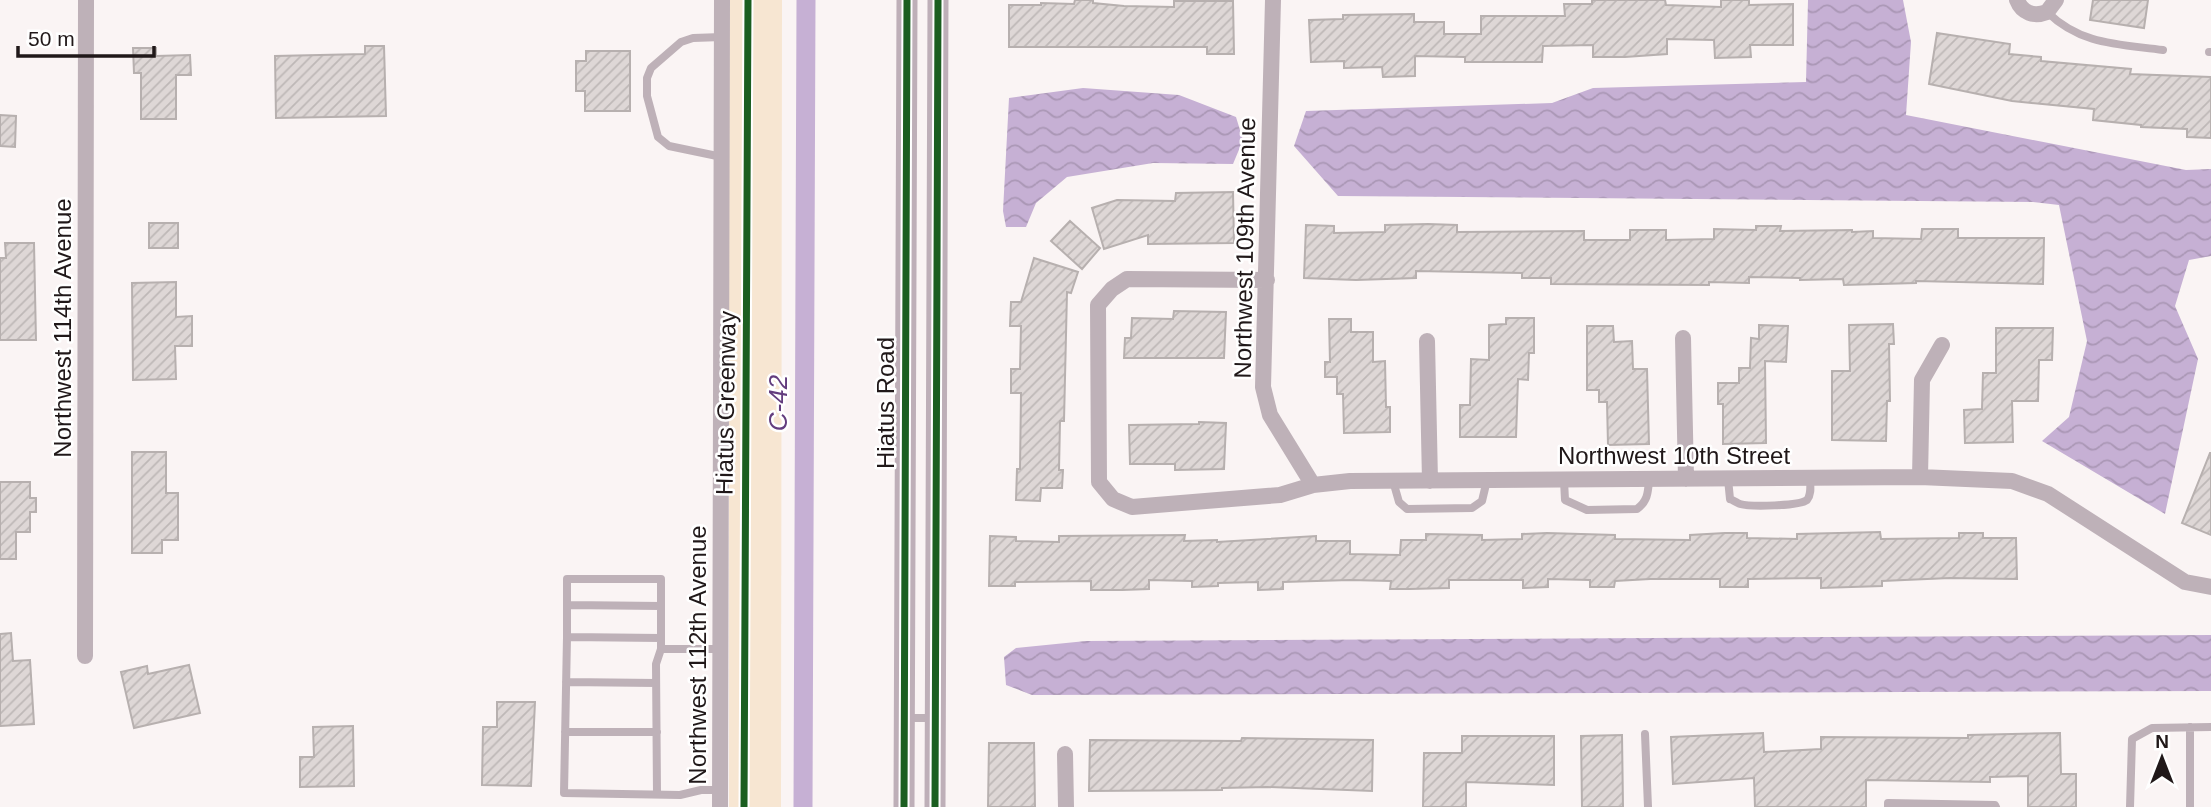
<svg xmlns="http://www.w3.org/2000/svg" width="2211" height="807" viewBox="0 0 2211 807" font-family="Arial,sans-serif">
	<defs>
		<pattern id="water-waves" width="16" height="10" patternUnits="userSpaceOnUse" patternTransform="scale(1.75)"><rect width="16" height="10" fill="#c6b0d4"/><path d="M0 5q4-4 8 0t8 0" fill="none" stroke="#aa97b5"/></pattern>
		<pattern id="building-hatch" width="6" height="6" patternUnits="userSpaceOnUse" patternTransform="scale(1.75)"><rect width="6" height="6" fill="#ded7d6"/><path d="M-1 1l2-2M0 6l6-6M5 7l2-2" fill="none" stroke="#beb8b7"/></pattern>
	</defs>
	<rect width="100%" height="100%" fill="#faf4f4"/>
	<path fill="#f7e6d2" d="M729 0H782L781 807H729Z"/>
	<path fill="url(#water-waves)" d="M1808 0H1903L1911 42 1906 115 2186 170 2211 169V256L2189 260 2175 306 2198 359 2165 514 2042 441 2069 417 2087 341 2059 205 2033 202 1338 196 1294 146 1306 111 1552 103 1593 88 1806 82Z
		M1083 88 1179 95 1236 117 1243 140 1233 164 1153 163 1067 177 1036 203 1026 227H1006L1003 211 1009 98Z
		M2211 635V691L1032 695 1006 685 1004 657 1016 648 1086 641Z"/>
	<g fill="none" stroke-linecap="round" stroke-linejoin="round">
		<path stroke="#c6b0d4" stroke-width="19" d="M803 807 806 0"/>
	</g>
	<path fill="url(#building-hatch)" stroke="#b7b0af" stroke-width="2" d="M1075 0H1093V3L1124 6 1174 7V1H1233L1234 54H1207V47H1009V5H1041V3L1074 4Z
		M1592 0H1665L1666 5 1721 7V0H1749V5L1793 4V45H1750L1751 57 1715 58 1714 40 1667 39V54L1625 57H1593V45L1543 46 1542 62H1465V57L1415 56V76L1383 77 1382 67 1344 68V61L1311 62 1309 20 1343 19V15L1414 14V22H1444V34H1481V16H1565L1564 4H1592Z
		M2093 0H2148L2144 28 2090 20Z
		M1937 33 2010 44 2009 54 2041 57V61L2131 69 2130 74 2211 77V138L2187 137V129L2141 127V125L2093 120 2094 109 2012 101 1929 84Z
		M365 46H384L386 116 276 118 275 56 365 54Z
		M133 48H156V56L190 55 191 75H176V119H141V73H134Z
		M586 51H630V111H585V91H576V61H586Z
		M0 115 16 116 15 147 0 146Z
		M1233 192 1234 243 1148 244V235L1104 249 1092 208 1117 200 1175 201 1176 193Z
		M1070 221 1100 248 1082 269 1051 241Z
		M149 223H178V248H149Z
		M1428 224 1457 225V232L1584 231V240H1630V230H1666V240L1714 239V229L1756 230V226H1781L1780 231 1852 230V232L1873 231V238L1921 239 1922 229H1958V238H2044L2043 284 1916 281V283L1844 285 1843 279 1800 280V278L1749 277V283L1709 282V285L1551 284V278H1522V273L1416 271V278L1356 280 1304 278 1306 225 1334 226V233L1385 232V225Z
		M5 243H34L36 340H0V258H6Z
		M1034 258 1078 272 1071 293 1067 292 1064 421H1060L1059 470H1063L1062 488H1041L1040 501 1016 500 1017 469H1020L1021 393H1011V369H1020L1021 326H1010L1011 302H1021Z
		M176 282V317L192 316V346H175L176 379 133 380 132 283Z
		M1174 311 1226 312 1224 358H1124L1125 338H1131L1132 318 1173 319Z
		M1506 318H1534V353H1529L1528 380 1518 379 1516 437H1460V405H1470L1471 359 1489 360V325L1506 324Z
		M1329 319H1351V332H1373V362L1385 361 1386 407H1390V432L1344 433 1343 394H1337V377H1325V362H1330Z
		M1893 324 1894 344H1889L1890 401H1887L1886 441 1832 440V371H1850L1849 325Z
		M1759 325 1788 326 1786 362 1765 361 1766 443 1723 444V404H1718V383H1739V368H1750L1751 338 1759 339Z
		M1587 326H1613L1614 342 1632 341 1633 369H1647L1649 444 1608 445 1607 402H1599V390H1587Z
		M1996 328H2053L2052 360H2039L2038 401H2012L2013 442 1965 443 1964 410 1982 409 1983 373H1996Z
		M1199 422 1226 423 1224 469 1175 470V464H1130L1129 425 1199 424Z
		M132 452H166V493H178V540H162V553H132Z
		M2210 453H2211V535L2182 523Z
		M0 482H30V498H36V512H30V532H16V559H0Z
		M1880 532 1881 539 1959 538V533H1983V538H2016L2017 579 1950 578 1882 581V586L1821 588V578L1748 579V587H1720V579H1650L1615 581 1614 587H1590V580L1548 579V587L1523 588V580H1449V588L1410 589H1390L1391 581 1350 580 1283 582V589L1258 590V582L1218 583V586L1192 587V581L1149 580V589L1122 590H1091V581L1015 582V586H989L990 536 1016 537V541L1059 542V536L1185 535 1184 541 1217 540V542L1316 536V541H1350V554L1400 555 1401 540H1426V534L1482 535V540L1522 539V534L1547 533 1615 535V539L1690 540V535L1725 533H1747V538L1797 539V534Z
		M11 633 13 661 30 660 34 724 0 726V634Z
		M189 665 200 713 134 728 121 672 147 666 148 674Z
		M497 702H535L531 786 482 785 483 727H497Z
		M353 726 354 786 300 787V757H314L313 727Z
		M1763 733 1764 752 1821 749V737L1968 738V735L2060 733 2061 774H2076V807H2028V776L1990 777V782L1866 780V807H1755L1754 778 1673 784 1671 737Z
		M1622 735 1623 807H1582L1581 736Z
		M1462 736H1554V785L1466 782V807H1423L1424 753H1462Z
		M1242 738 1373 740 1372 791 1267 787 1222 788V790L1089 791 1090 740 1241 741Z
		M989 743H1034L1035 807H988Z"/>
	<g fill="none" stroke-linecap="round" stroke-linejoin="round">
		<path stroke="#beb1b8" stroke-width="8" d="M2047 12C2081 45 2118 44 2163 50
			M2209 52H2211
			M722 157 669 146 658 137 647 96V78L651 68 681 42 693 38 722 37
			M1728 479 1730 499C1731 499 1739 504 1740 504 1751 507 1799 506 1807 500 1812 494 1810 485 1810 478
			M1564 480 1565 500 1587 510 1637 509C1648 501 1648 492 1649 480
			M1393 481 1399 502 1407 509 1472 508 1482 501 1487 480
			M567 605 661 606
			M567 637 564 793 680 795 701 790H721
			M661 638 567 637V579H661C661 602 661 625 661 649H721
			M566 682 656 683
			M907 718H935
			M2190 727V807
			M565 732H657
			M1645 734 1648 807
			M657 794 656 664 661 649
			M1888 807V803L1995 805 1996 807
			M2130 807 2132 739 2152 728 2211 727"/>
		<path stroke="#beb1b8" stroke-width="16" d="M1273 0 1263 387 1270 415 1313 485
			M2017 0C2022 13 2034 17 2047 12L2056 0
			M1267 280 1127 279 1112 289 1098 305 1099 482 1113 499 1132 507 1280 495 1313 485 1350 481 1920 477 2012 481 2048 494 2185 582 2211 587
			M1683 338 1686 479
			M1427 341 1430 481
			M1920 477 1922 380 1942 345
			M85 656 86 0
			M1065 754 1066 807
			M720 807 722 0"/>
		<path stroke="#beafb8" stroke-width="21" d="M904 807 907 0
			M935 807 938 0"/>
		<defs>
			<path id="cycleway" d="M744 807 748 0
				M904 807 907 0
				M935 807 938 0"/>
		</defs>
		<use href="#cycleway" stroke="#fff" stroke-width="11"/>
		<use href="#cycleway" stroke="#1b5e20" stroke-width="7"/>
	</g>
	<g text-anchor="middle" stroke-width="5" stroke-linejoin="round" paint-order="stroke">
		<g font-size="24" fill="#201819" stroke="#fff">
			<text transform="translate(1245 248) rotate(-89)" y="8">Northwest 109th Avenue</text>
			<text transform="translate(63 328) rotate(-90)" y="8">Northwest 114th Avenue</text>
			<text transform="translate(726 403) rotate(-89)" y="8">Hiatus Greenway</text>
			<text transform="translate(886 403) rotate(-90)" y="8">Hiatus Road</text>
			<text x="1674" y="464">Northwest 10th Street</text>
			<text transform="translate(698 655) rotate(-90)" y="8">Northwest 112th Avenue</text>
		</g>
		<g font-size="26" font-style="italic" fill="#633d7e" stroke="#fff">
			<text transform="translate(778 403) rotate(-90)" y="9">C-42</text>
		</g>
	</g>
	<g transform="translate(2162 758)" stroke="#ffffff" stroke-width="5" paint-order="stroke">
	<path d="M0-5L12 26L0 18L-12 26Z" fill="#201819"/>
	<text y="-10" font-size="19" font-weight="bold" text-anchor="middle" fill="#201819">N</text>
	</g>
	<path d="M18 46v10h136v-10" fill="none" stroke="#201819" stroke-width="3.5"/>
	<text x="28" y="46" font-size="21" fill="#201819" stroke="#ffffff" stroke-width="5" paint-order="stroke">50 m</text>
</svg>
